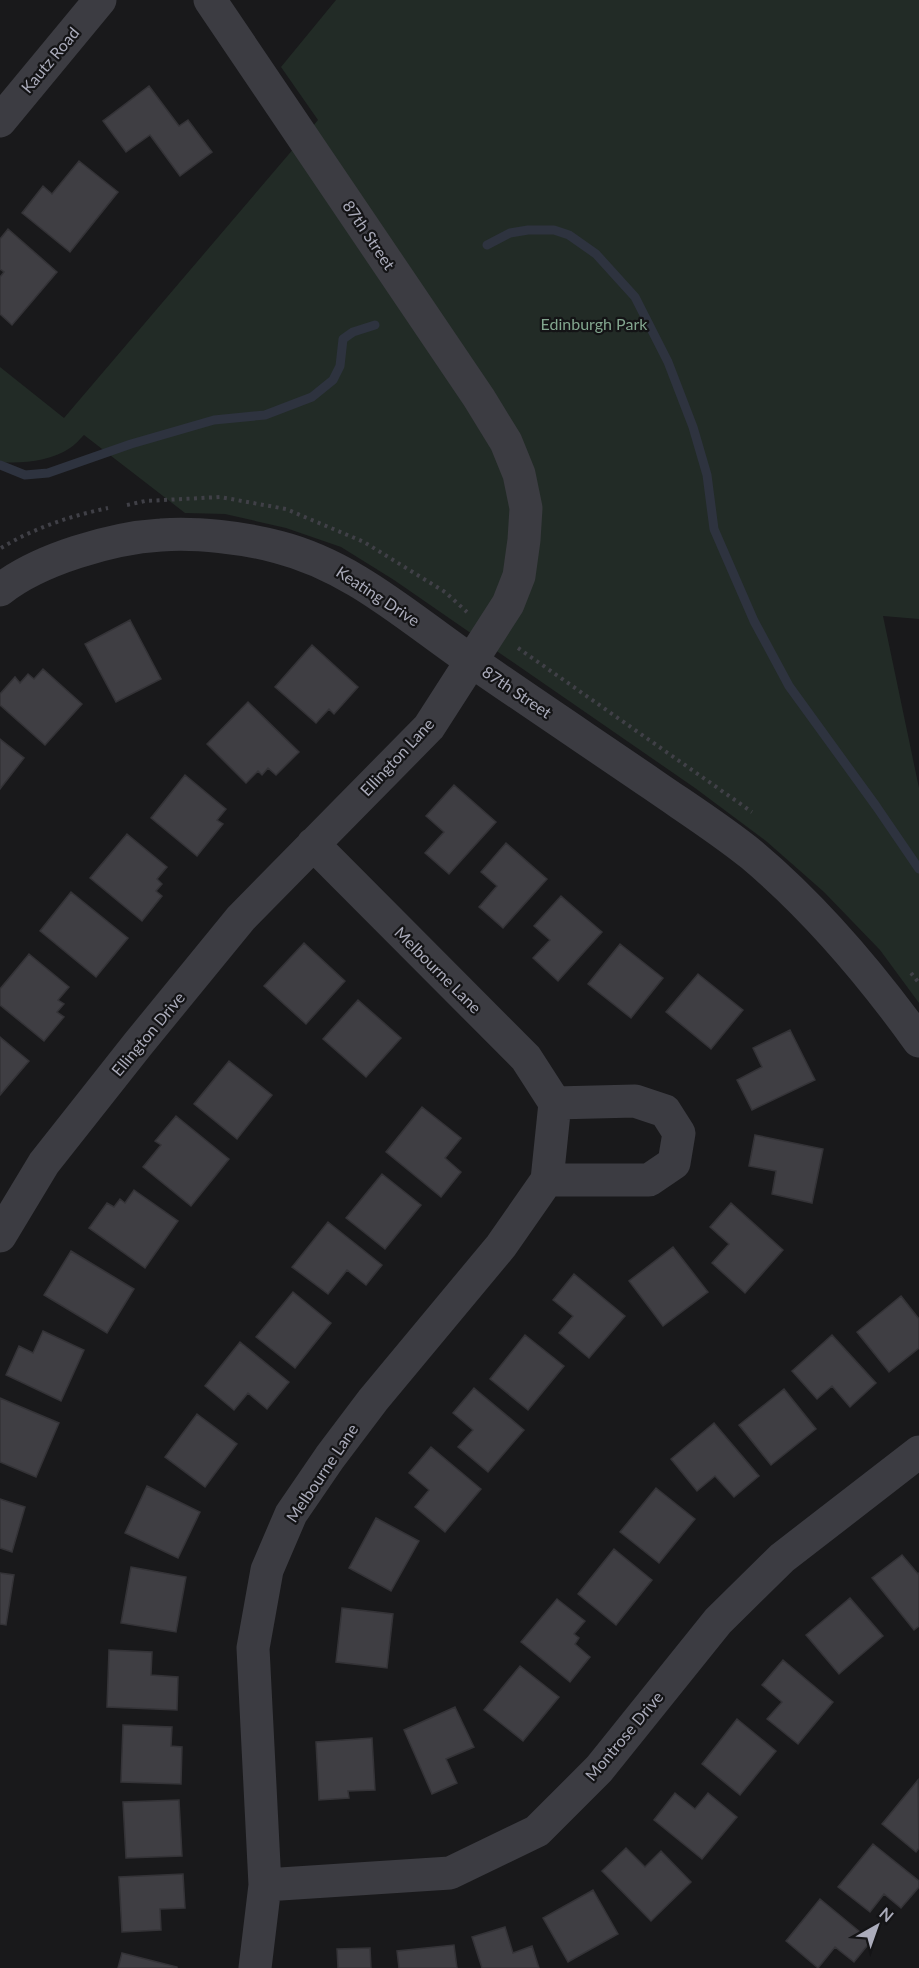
<svg xmlns="http://www.w3.org/2000/svg" width="919" height="1968" viewBox="0 0 919 1968" font-family="Lato,sans-serif">
	<rect width="100%" height="100%" fill="#19191b"/>
	<path fill="#222b26" d="M336 0H919V619L883 616 919 788V1003L880 950 824 892 766 841 695 788 394 580 341 547 286 528 225 514 185 513 84 435C80 439 75 445 70 448 51 461 22 464 0 462V367L64 418 318 120 281 67Z"/>
	<g fill="none" stroke-linecap="round" stroke-linejoin="round">
		<path stroke="#2e333f" stroke-width="9" d="M487 245 510 233 528 230H554L569 235 596 254 635 297 668 362 693 427 707 475 714 529 754 621 789 686 876 806 919 869
			M0 465 25 475 48 473 131 444 214 420 265 415 312 397 333 380 340 366 343 339 353 332 375 325"/>
	</g>
	<path fill="#3f3e43" stroke="#343337" stroke-width="1.5" d="M149 86 179 126 188 120 212 152 180 176 150 135 126 152 103 121Z
		M79 161 118 192 70 252 22 213 43 186 52 194Z
		M8 229 57 272 12 325 0 314V277L4 272 0 269V239Z
		M130 620 161 679 116 702 85 644Z
		M312 645 358 687 334 714 329 709 316 723 275 687Z
		M43 669 82 704 45 745 0 705V694L15 677 20 683 28 674 34 679Z
		M248 702 299 752 276 775 268 768 262 775 258 771 246 783 207 744Z
		M0 739 24 758 0 789Z
		M185 775 226 809 217 820 223 824 197 856 151 818Z
		M454 785 496 822 449 874 425 853 444 832 426 816Z
		M127 834 167 867 157 879 162 884 156 891 162 896 142 921 90 878Z
		M506 843 547 879 503 928 479 907 497 886 481 872Z
		M71 892 128 938 96 977 40 931Z
		M561 896 602 932 558 981 533 958 550 940 534 926Z
		M304 943 345 981 306 1024 264 986Z
		M620 944 663 978 631 1018 588 984Z
		M29 954 69 987 58 1000 64 1004 57 1012 64 1017 44 1041 0 1005V989Z
		M698 974 743 1010 711 1049 666 1012Z
		M358 1000 401 1038 366 1077 323 1039Z
		M790 1030 815 1080 752 1110 737 1080 762 1067 753 1048Z
		M0 1037 29 1061 0 1095Z
		M229 1061 272 1095 237 1139 194 1104Z
		M422 1107 461 1138 445 1158 461 1172 441 1197 386 1152Z
		M176 1116 229 1159 191 1206 143 1167 161 1145 155 1141Z
		M755 1135 823 1149 812 1203 772 1194 776 1171 749 1166Z
		M382 1174 421 1205 385 1249 346 1218Z
		M134 1190 178 1221 145 1268 89 1228 107 1203 114 1207 120 1199 125 1203Z
		M731 1203 783 1250 745 1293 712 1263 729 1244 710 1227Z
		M328 1222 382 1265 366 1285 347 1270 328 1294 292 1267Z
		M673 1247 708 1292 663 1326 629 1281Z
		M71 1251 134 1289 107 1333 44 1295Z
		M574 1274 625 1316 589 1358 559 1333 573 1316 553 1300Z
		M293 1292 331 1323 295 1368 256 1337Z
		M901 1296 919 1319V1348L889 1372 857 1332Z
		M43 1331 84 1350 61 1401 6 1375 19 1346 33 1353Z
		M525 1335 564 1366 528 1410 490 1379Z
		M832 1335 876 1383 850 1407 832 1386 817 1399 792 1371Z
		M240 1342 289 1382 267 1409 248 1393 234 1410 205 1386Z
		M474 1388 524 1430 488 1472 458 1447 473 1430 453 1413Z
		M784 1389 816 1429 771 1465 739 1425Z
		M0 1398 59 1423 36 1477 0 1462Z
		M197 1414 237 1444 205 1487 165 1457Z
		M714 1423 759 1476 734 1497 715 1476 697 1491 671 1459Z
		M431 1447 481 1489 445 1532 415 1507 429 1490 409 1473Z
		M147 1486 200 1512 178 1558 125 1533Z
		M656 1488 695 1519 659 1563 620 1532Z
		M0 1499 25 1507 12 1552 0 1548Z
		M376 1518 419 1541 391 1591 349 1568Z
		M614 1549 652 1580 616 1625 578 1594Z
		M902 1555 918 1574 919 1573V1626L914 1630 872 1578Z
		M131 1567 186 1577 176 1632 121 1623Z
		M0 1573 14 1575 6 1625 0 1624Z
		M850 1598 883 1636 839 1674 806 1635Z
		M557 1599 585 1621 574 1634 579 1638 575 1644 590 1657 570 1682 521 1642Z
		M342 1608 393 1614 387 1668 336 1662Z
		M109 1650 152 1652 151 1675 178 1677 177 1710 107 1707Z
		M783 1660 833 1702 798 1744 767 1719 782 1702 762 1685Z
		M520 1666 559 1697 523 1741 484 1710Z
		M455 1707 474 1747 446 1759 457 1783 432 1794 404 1730Z
		M737 1719 776 1751 740 1795 702 1764Z
		M123 1725 172 1727 171 1746 182 1747 181 1784 121 1782Z
		M372 1738 375 1790 348 1791 349 1798 319 1800 316 1742Z
		M918 1780 919 1848 916 1852 882 1824Z
		M675 1793 695 1809 708 1793 737 1817 702 1859 654 1820Z
		M179 1800 182 1856 126 1858 123 1802Z
		M873 1844 919 1881V1887L901 1908 884 1894 870 1912 838 1887Z
		M626 1848 645 1867 661 1851 691 1882 651 1921 602 1871Z
		M183 1874 185 1908 160 1909 161 1930 122 1932 119 1877Z
		M593 1890 618 1934 568 1962 543 1918Z
		M820 1899 871 1941 854 1962 835 1947 818 1968 786 1941Z
		M505 1927 513 1953 532 1946 539 1968H482L472 1937Z
		M454 1945 457 1968H399L397 1951Z
		M370 1948 371 1968H338L337 1949Z
		M122 1953 177 1967V1968H118Z"/>
	<g fill="none" stroke-linecap="round" stroke-linejoin="round">
		<path stroke="#404047" stroke-width="4" stroke-dasharray="3 4.5" stroke-linecap="butt" d="M127 505 145 501 220 497 286 509 364 542 445 592 467 612
			M1 548C34 528 70 516 108 508
			M518 648 752 812
			M911 973 919 983"/>
		<path stroke="#3c3c42" stroke-width="33" d="M0 121 100 0
			M0 590C39 559 112 538 161 535 195 532 245 538 278 547 353 566 410 619 473 662 532 703 592 743 652 784 685 807 720 829 752 855 816 909 870 973 919 1041
			M547 1180H649L674 1163 679 1133 665 1111 635 1101 555 1103
			M0 1236 44 1163 138 1044 241 918 429 727 508 604 519 576 524 540 526 508 519 474 506 442 479 398 210 0
			M265 1885 450 1873 537 1831 599 1769 718 1621 782 1558 919 1452
			M255 1968 265 1885 253 1648 267 1570 291 1514 330 1457 373 1400 501 1246 547 1180 555 1103 526 1058 313 844"/>
	</g>
	<g text-anchor="middle" stroke-width="4.5" stroke-linejoin="round" paint-order="stroke">
		<g font-size="16" fill="#abacbb" stroke="#141416">
			<text transform="translate(50 60) rotate(-50)" y="6">Kautz Road</text>
			<text transform="translate(369 235) rotate(56)" y="6">87th Street</text>
			<text transform="translate(378 596) rotate(33)" y="6">Keating Drive</text>
			<text transform="translate(517 692) rotate(34)" y="6">87th Street</text>
			<text transform="translate(397 757) rotate(-47)" y="6">Ellington Lane</text>
			<text transform="translate(438 970) rotate(45)" y="6">Melbourne Lane</text>
			<text transform="translate(148 1034) rotate(-50)" y="6">Ellington Drive</text>
			<text transform="translate(322 1473) rotate(-56)" y="6">Melbourne Lane</text>
			<text transform="translate(624 1736) rotate(-50)" y="6">Montrose Drive</text>
		</g>
		<g font-size="16" fill="#82a58e" stroke="#141416">
			<text x="594" y="330">Edinburgh Park</text>
		</g>
	</g>
	<g transform="translate(877 1926) rotate(40)" stroke="#141416" stroke-width="4.5" paint-order="stroke">
	<path d="M0-4.5L10 22L0 15L-10 22Z" fill="#abacbb"/>
	<text y="-9" font-size="16" font-weight="bold" text-anchor="middle" fill="#abacbb">N</text>
	</g>
</svg>
